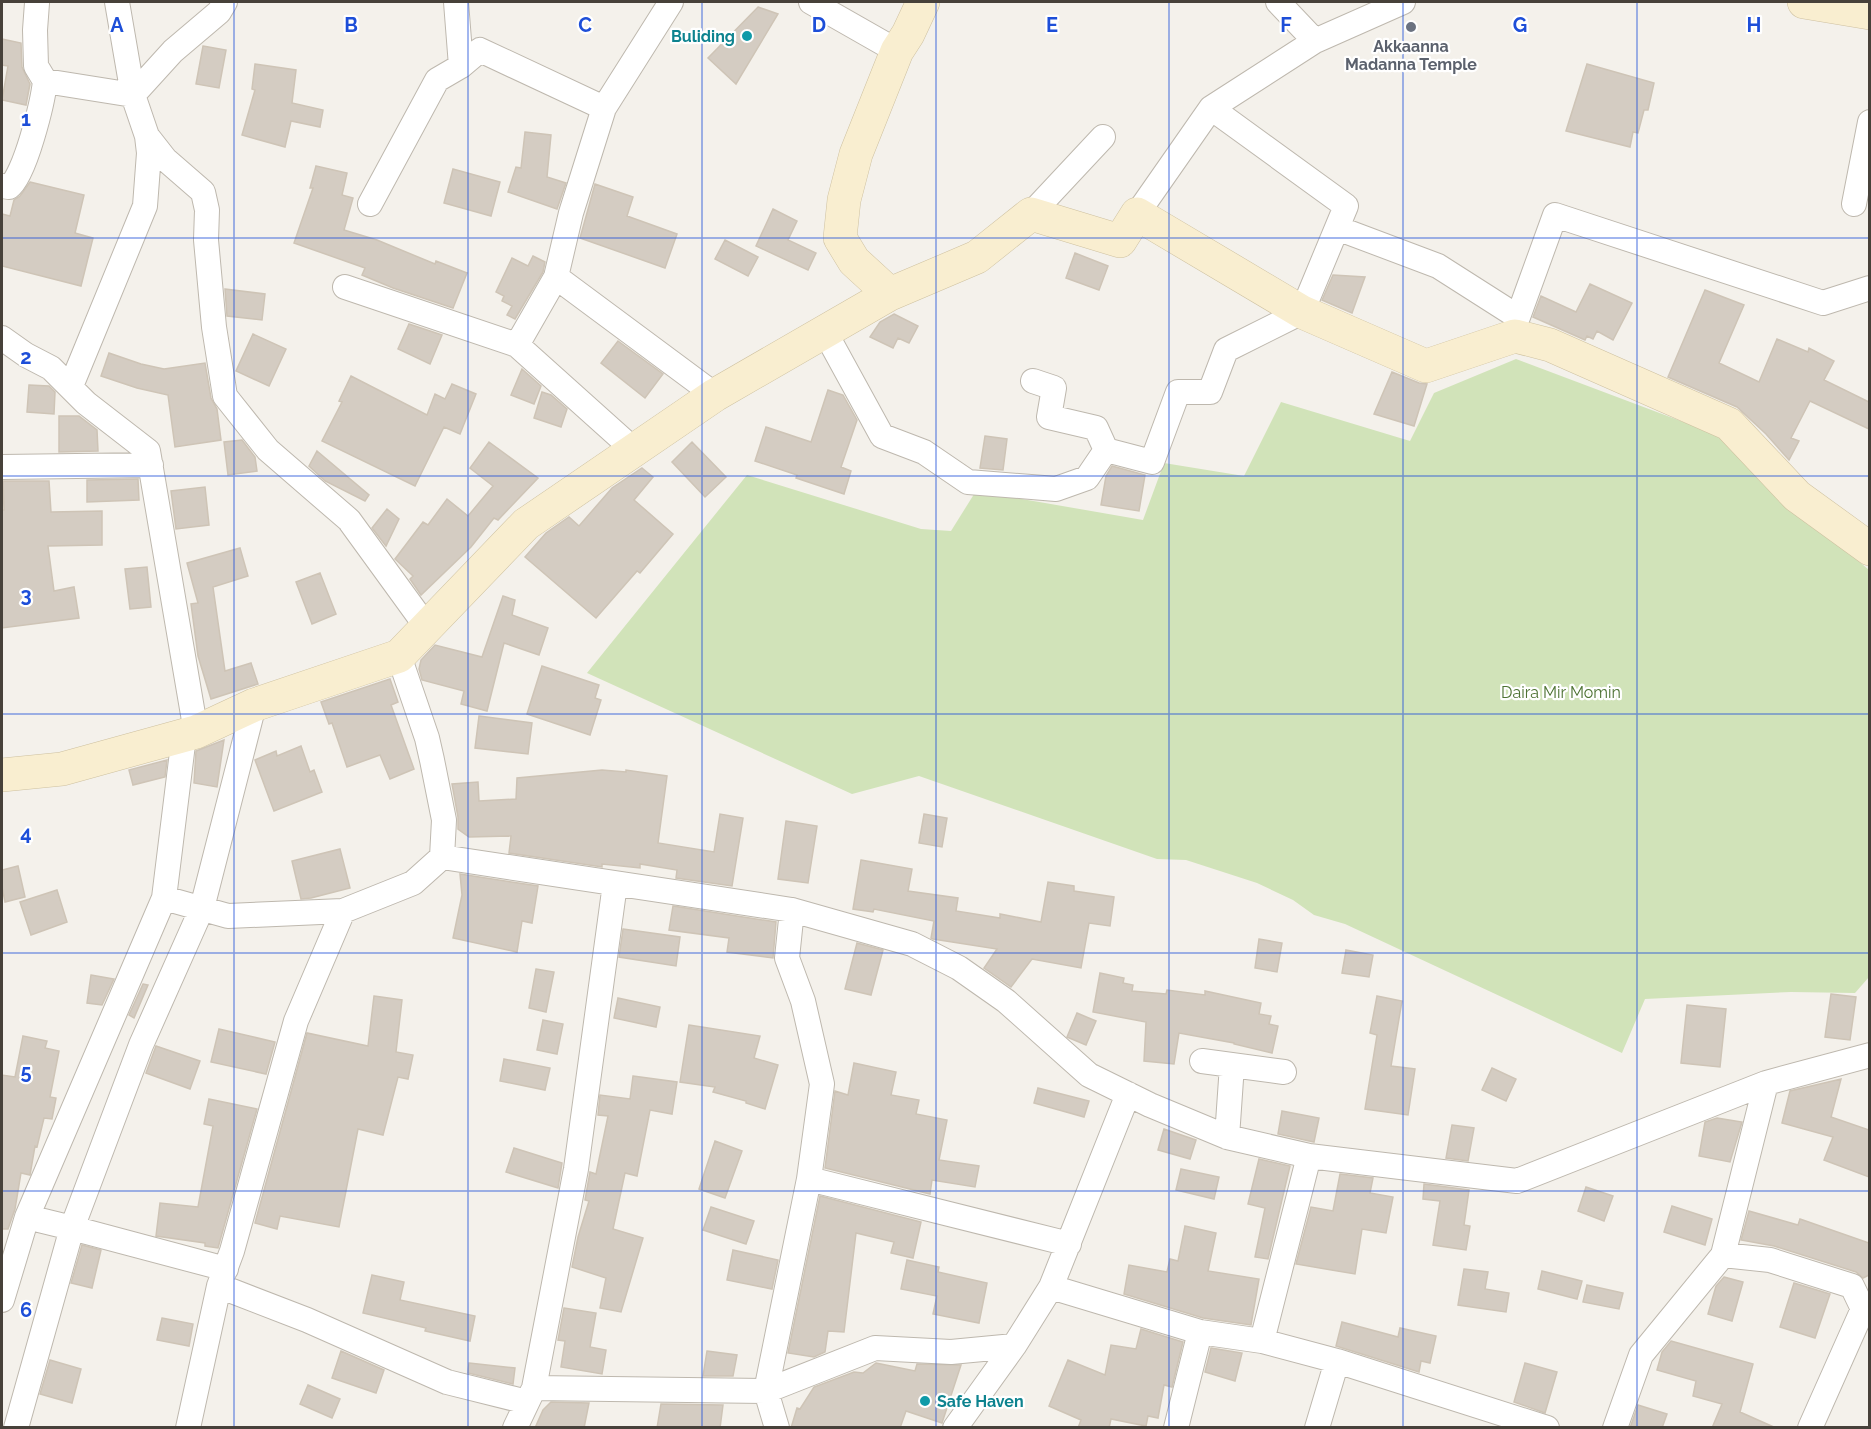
<svg xmlns="http://www.w3.org/2000/svg" width="1871" height="1429" viewBox="0 0 1871 1429" font-family="Raleway,sans-serif">
	<rect width="100%" height="100%" fill="#f4f1eb"/>
	<path fill="#d1e3b9" d="M1516 359 1702 429 1719 432 1753 471 1869 570V977L1855 993 1791 992 1645 999 1622 1053 1345 924 1314 915 1293 900 1257 883 1186 860 1157 859 919 776 852 794 587 673 747 475 921 529 951 531 976 491 1143 520 1164 463 1244 476 1281 402 1410 441 1434 393Z"/>
	<path fill="#d4ccc2" stroke="#cec4b6" stroke-width="1.5" d="M758 7 778 14 736 84 708 58Z
		M2 39 21 43 22 67 30 84 26 105 2 100 8 66 2 65Z
		M203 46 226 50 219 88 196 84Z
		M255 64 296 70 292 103 323 110 320 127 291 121 285 147 242 135 255 90 252 89Z
		M1587 64 1654 83 1648 110H1644L1638 133 1633 132 1630 147 1566 131Z
		M525 132 551 135 547 177 566 183 557 209 508 192 516 167 521 168Z
		M316 166 347 173 342 195 353 198 344 230 377 240 435 264 436 261 467 273 453 308 393 288 362 275 365 268 294 243 313 188H310Z
		M453 169 500 182 491 216 444 203Z
		M30 182 84 195 75 233 93 238 81 286 2 266V214L10 216 14 200 20 196Z
		M595 184 633 197 627 216 677 234 665 268 580 238Z
		M773 209 797 221 788 240 816 253 808 270 756 246Z
		M725 240 758 257 748 276 715 259Z
		M1075 253 1108 266 1099 290 1066 278Z
		M533 256 545 262 543 272 515 319 507 315 512 306 502 301 504 296 496 292 512 258 528 266Z
		M1333 275 1365 277 1352 313 1322 300Z
		M1590 284 1632 303 1613 340 1597 331 1593 339 1587 336 1585 340 1533 317 1541 296 1576 312Z
		M225 289 265 294 262 320 227 316Z
		M1705 290 1744 305 1719 363 1759 382 1777 339 1808 352 1809 348 1834 361 1824 380 1869 402V429L1810 401 1791 438 1799 441 1789 460 1766 434 1737 407 1668 377Z
		M894 314 918 326 909 343 898 338 893 348 870 337 880 322Z
		M409 324 442 335 430 364 398 349Z
		M253 334 286 349 269 386 236 371Z
		M618 341 663 374 645 398 601 363Z
		M109 353 141 364 164 369 205 363 211 398 217 409 221 440 175 447 168 395 137 388 101 376Z
		M522 369 541 386 534 404 511 395Z
		M1392 372 1419 383 1427 384 1414 426 1374 414Z
		M351 376 427 415 435 394 445 399 452 384 476 394 460 434 444 427 415 486 322 441 342 402 339 401Z
		M29 385 49 386 55 392 54 414 27 412Z
		M828 390 843 395 857 420 841 467 851 471 844 494 796 478 797 475 755 461 766 427 811 442Z
		M542 392 551 395 567 409 561 427 534 418Z
		M59 416H79L97 430 98 451 59 452Z
		M985 436 1007 439 1003 470 980 468Z
		M242 440 255 457 257 471 228 475 224 442Z
		M489 442 538 478 498 520 494 518 471 547 421 595 410 579 413 576 395 559 423 522 428 525 447 499 468 516 493 486 470 468Z
		M692 442 726 477 705 497 672 462Z
		M317 451 369 495 365 501 325 481 309 466Z
		M1112 466 1145 475 1139 511 1101 505 1106 476Z
		M642 468 653 477 634 500 673 534 640 573 637 571 596 618 525 557 546 533 569 517 579 526 612 488Z
		M138 479 139 500 87 502V480Z
		M3 481H49L51 512 102 511V545L48 546 54 591 74 587 79 618 2 628V510H4Z
		M205 487 209 525 176 529 171 491Z
		M387 509 399 519 386 546 372 528Z
		M240 548 248 576 213 587 225 671 251 663 258 684 211 699 198 656 191 604 198 603 187 563Z
		M147 567 151 607 130 609 125 569Z
		M320 573 336 614 312 624 296 582Z
		M503 596 515 600 512 615 548 628 539 655 504 643 487 711 461 704 464 691 422 680 419 669 421 660 435 645 482 657Z
		M542 666 599 685 595 698 601 700 590 735 527 714Z
		M390 679 398 702 391 705 414 769 390 779 380 755 347 767 332 723 329 724 321 702Z
		M479 716 532 723 528 754 475 748Z
		M224 740 217 787 194 783 196 751Z
		M301 746 310 772 314 770 322 792 274 811 255 760 276 751 277 756Z
		M167 760 165 777 133 785 129 770Z
		M602 770 626 772V770L667 776 658 843 714 852 720 814 743 818 732 886 676 878 677 870 640 864V868L602 864V867L509 853 511 836 469 837 458 829V817L452 784 478 782 479 801 516 799 517 778Z
		M924 814 947 818 942 847 919 843Z
		M786 821 817 826 808 883 778 879Z
		M340 849 350 888 311 898 301 899 292 861Z
		M861 860 912 869 908 891 958 898 956 911 1000 918V914L1041 922 1048 882 1074 886V891L1114 897 1110 926 1089 923 1081 968 1032 959 1011 987 984 968 997 949 933 939 931 938 934 921 874 909 873 912 853 909Z
		M18 866 25 897 5 902 2 887V870Z
		M460 874 538 886 532 923 522 921 517 952 453 938 462 895Z
		M57 890 67 922 31 935 20 902Z
		M673 906 776 922 773 958 727 952 729 938 669 930Z
		M623 929 680 937 676 966 619 957Z
		M1259 939 1282 943 1277 972 1255 968Z
		M857 943 883 950 871 995 845 989Z
		M1346 950 1373 955 1369 977 1342 973Z
		M536 969 554 972 546 1012 529 1008Z
		M1100 973 1124 978 1123 983 1133 985 1132 991 1166 994 1167 990 1205 995V991L1261 1003 1259 1014 1271 1016 1269 1024 1278 1026 1272 1053 1234 1044V1043L1179 1033 1174 1064 1144 1061 1146 1022 1093 1012Z
		M91 975 114 979 102 1005 87 1003Z
		M143 984 148 985 134 1018 129 1015Z
		M1831 994 1856 997 1850 1040 1825 1037Z
		M374 996 402 1000 396 1052 413 1055 408 1079 398 1077 383 1135 358 1129 339 1227 280 1216 277 1229 255 1223 307 1033 368 1046Z
		M1377 996 1402 1001 1391 1066 1415 1069 1408 1115 1365 1109 1377 1035 1370 1033Z
		M618 998 660 1007 656 1027 614 1018Z
		M1687 1005 1726 1009 1720 1067 1681 1063Z
		M1077 1013 1096 1021 1086 1045 1067 1037Z
		M543 1020 563 1024 557 1054 537 1050Z
		M689 1025 760 1036 754 1058 778 1065 765 1109 746 1103V1101L713 1092 715 1087 680 1082Z
		M219 1029 275 1042 266 1074 211 1062Z
		M23 1036 47 1041 45 1048 59 1051 50 1097 56 1098 52 1119 44 1118 37 1147 35 1146 30 1175 21 1173 15 1209 8 1229H2V1075L15 1077Z
		M156 1046 200 1061 190 1089 146 1073Z
		M504 1059 550 1068 545 1090 500 1081Z
		M854 1063 896 1072 891 1095 919 1100 916 1114 947 1120 939 1160 979 1166 975 1187 932 1180 930 1194 825 1168 835 1091 848 1095Z
		M1492 1068 1516 1079 1506 1101 1482 1090Z
		M633 1076 677 1082 672 1114 650 1110 637 1176 625 1173 613 1229 643 1238 621 1312 600 1308 606 1278 572 1267 578 1237 589 1201 585 1200 590 1172 596 1174 608 1116 598 1115 600 1095 630 1099Z
		M1841 1079 1831 1117 1869 1130V1177L1824 1160 1833 1137 1782 1123 1790 1091Z
		M1038 1088 1089 1101 1084 1117 1034 1103Z
		M209 1099 257 1109 218 1248 205 1246V1243L156 1236 160 1203 198 1207 213 1126 204 1124Z
		M1282 1111 1319 1118 1314 1142 1278 1134Z
		M1717 1118 1742 1122 1730 1162 1699 1156 1705 1122Z
		M1452 1125 1474 1128 1468 1161 1446 1158Z
		M1164 1129 1196 1140 1190 1159 1158 1150Z
		M715 1141 742 1151 725 1198 699 1189Z
		M514 1148 562 1163 558 1188 506 1172Z
		M1259 1159 1290 1166 1268 1259 1255 1257 1265 1208 1248 1204Z
		M1181 1169 1219 1177 1214 1199 1176 1190Z
		M1340 1174 1373 1178 1370 1193 1393 1197 1386 1233 1362 1229 1355 1274 1296 1264 1311 1207 1333 1211Z
		M1424 1184 1469 1190 1464 1225 1470 1226 1466 1250 1433 1245 1440 1201 1423 1199Z
		M1586 1187 1613 1196 1604 1221 1578 1211Z
		M820 1196 921 1222 913 1258 891 1253 894 1242 856 1233 844 1332 828 1331 825 1352 814 1357 788 1353Z
		M1672 1206 1712 1219 1705 1245 1664 1232Z
		M711 1207 754 1221 746 1244 703 1230Z
		M1749 1211 1798 1225 1800 1219 1869 1243V1275L1863 1278 1856 1272 1774 1246 1741 1240Z
		M1185 1226 1216 1233 1208 1271 1259 1279 1251 1325 1203 1318 1124 1294 1129 1265 1167 1272 1170 1259 1178 1261Z
		M82 1245 101 1250 92 1288 71 1283Z
		M733 1250 778 1260 772 1289 727 1280Z
		M907 1260 939 1267 938 1272 987 1283 979 1323 933 1314 937 1296 901 1289Z
		M1464 1269 1488 1272 1485 1289 1509 1293 1506 1312 1458 1305Z
		M1542 1271 1582 1281 1577 1299 1538 1289Z
		M372 1275 404 1282 400 1300 475 1316 470 1341 425 1331 426 1328 363 1313Z
		M1724 1277 1743 1282 1732 1321 1708 1314 1716 1286Z
		M1794 1283 1830 1294 1815 1338 1780 1327Z
		M1587 1285 1623 1293 1619 1309 1583 1302Z
		M564 1308 596 1313 590 1347 606 1350 602 1374 561 1367 565 1341 558 1340Z
		M162 1318 193 1324 189 1346 157 1340Z
		M1342 1322 1398 1337 1400 1328 1436 1336 1430 1363 1421 1361 1419 1372 1336 1346Z
		M1141 1329 1183 1342 1172 1387 1164 1385 1158 1418 1148 1416 1146 1426 1111 1419 1109 1428H1078L1081 1420 1049 1406 1068 1360 1105 1375 1111 1345 1136 1349Z
		M1671 1341 1753 1364 1740 1412 1776 1428H1712L1722 1404 1693 1396 1696 1381 1657 1370 1662 1352Z
		M1211 1348 1242 1353 1235 1381 1205 1372Z
		M341 1351 384 1370 376 1393 332 1378Z
		M707 1351 737 1355 733 1376H703Z
		M50 1360 81 1369 72 1403 40 1394Z
		M469 1363 515 1368 513 1384 468 1373Z
		M876 1363 915 1371 917 1364 961 1365 942 1423 906 1411 900 1428H791L797 1408 800 1409 814 1387 854 1372 863 1373Z
		M1525 1363 1557 1372 1545 1413 1514 1402Z
		M308 1385 340 1399 332 1418 300 1404Z
		M551 1402 589 1403 584 1428H535L543 1410Z
		M661 1404 723 1405 720 1428H657Z
		M1638 1405 1667 1414 1662 1428H1630Z"/>
	<g fill="none" stroke-linecap="round" stroke-linejoin="round">
		<defs>
			<path id="street" d="M456 2 461 66
				M811 2 897 51
				M1278 2 1315 41
				M45 81 133 95 173 51 219 12 225 2
				M147 136 165 159 203 192 207 210 206 240 214 327 225 396 268 450 349 520 426 626
				M2 186 9 187C25 176 43 101 45 81L36 66 35 30 37 3
				M370 204 437 80 461 66 480 50 604 108
				M1854 204 1870 122
				M1031 214 1103 137
				M1137 214 1211 108 1315 41 1403 2
				M1337 228 1438 266 1518 317 1555 215 1823 303 1870 288
				M556 277 715 395
				M345 287 517 345
				M825 332 882 436 924 452 968 482 1056 489 1087 478 1106 450 1152 462 1178 392H1210L1226 350 1302 312 1346 206 1211 108
				M2 338 26 355 51 368 86 403 148 451 196 732
				M1033 381 1054 388 1049 417 1096 428 1106 450
				M71 386 145 206 149 153 147 136 133 95 117 2
				M634 450 517 345 556 277 571 213 604 108 671 2
				M2 467 151 465
				M399 656 427 738 432 760 444 820 442 857
				M164 898 228 916 343 911 413 883 442 857 792 910 912 944 959 968 1006 1001 1089 1075 1150 1105 1227 1137 1309 1156 1517 1181 1766 1083 1870 1055
				M1202 1061 1284 1072
				M1227 1137 1232 1065
				M809 1179 1069 1244
				M27 1217 72 1228 226 1269
				M1723 1255 1770 1260 1852 1286 1863 1309
				M219 1286 307 1320 447 1382 527 1402
				M1051 1287 1200 1332 1262 1341 1337 1361 1547 1428
				M2 1300 27 1217 164 898 184 736
				M1262 1341 1309 1156
				M534 1388 766 1391 875 1348 951 1352 1014 1346
				M16 1428 72 1228 141 1045 202 908 254 705
				M188 1428 219 1286 232 1251 296 1021 343 911
				M515 1428 534 1388 576 1169 615 884
				M777 1428 766 1391 809 1179 822 1084 803 1001 787 958 792 910
				M955 1428 1014 1346 1051 1287 1128 1094
				M1176 1428 1200 1332
				M1317 1428 1337 1361
				M1615 1428 1641 1355 1723 1255 1766 1083
				M1810 1428 1863 1309 1870 1304"/>
			<path id="secondary" d="M1804 2 1870 13
				M890 294 854 261 840 238 844 200 856 154 897 51 908 34 923 2
				M2 775 62 769 196 732 254 705 399 656 526 524 715 395 890 294 977 257 1031 214 1120 241 1137 214 1302 312 1426 366 1515 336 1550 345 1729 424 1797 496 1870 549"/>
		</defs>
		<use href="#street" stroke="#beb8ae" stroke-width="26"/>
		<use href="#secondary" stroke="#cec1a0" stroke-width="34"/>
		<use href="#street" stroke="#fff" stroke-width="24"/>
		<use href="#secondary" stroke="#f9eed0" stroke-width="33"/>
	</g>
	<path fill="none" stroke="#1d4ed8" stroke-width="1.5" stroke-opacity="0.55" d="M234 2V1428M468 2V1428M702 2V1428M936 2V1428M1169 2V1428M1403 2V1428M1637 2V1428M2 238H1870M2 476H1870M2 714H1870M2 953H1870M2 1191H1870"/>
	<circle fill="#6b7280" stroke="#fff" stroke-width="2" cx="1411" cy="27" r="6"/>
	<g fill="#0f9aa8" stroke="#fff" stroke-width="2">
		<circle cx="747" cy="36" r="6"/>
		<circle cx="925" cy="1401" r="6"/>
	</g>
	<g text-anchor="middle" stroke-width="4.5" stroke-linejoin="round" paint-order="stroke">
		<g font-size="16" font-weight="bold" fill="#0d838f" stroke="#fff" text-anchor="end">
			<text x="735" y="42">Buliding</text>
			<text x="937" y="1407" text-anchor="start">Safe Haven</text>
		</g>
		<g font-size="16" font-weight="bold" fill="#5b616d" stroke="#fff">
			<text x="1411" y="52">Akkaanna<tspan x="1411" dy="18">Madanna Temple</tspan></text>
		</g>
		<g font-size="16" fill="#4d7233" stroke="#fff">
			<text x="1561" y="698">Daira Mir Momin</text>
		</g>
	</g>
	<g font-size="20" text-anchor="middle" font-weight="bold" fill="#1d4ed8" stroke="#fff" stroke-width="4.5" stroke-linejoin="round" paint-order="stroke">
		<text x="117" y="32">A</text>
		<text x="351" y="32">B</text>
		<text x="585" y="32">C</text>
		<text x="819" y="32">D</text>
		<text x="1052" y="32">E</text>
		<text x="1286" y="32">F</text>
		<text x="1520" y="32">G</text>
		<text x="1754" y="32">H</text>
		<text x="26" y="126">1</text>
		<text x="26" y="364">2</text>
		<text x="26" y="602">3</text>
		<text x="26" y="840">4</text>
		<text x="26" y="1079">5</text>
		<text x="26" y="1317">6</text>
	</g>
	<rect width="1871" height="1429" fill="none" stroke="#47413a" stroke-width="6"/>
</svg>
